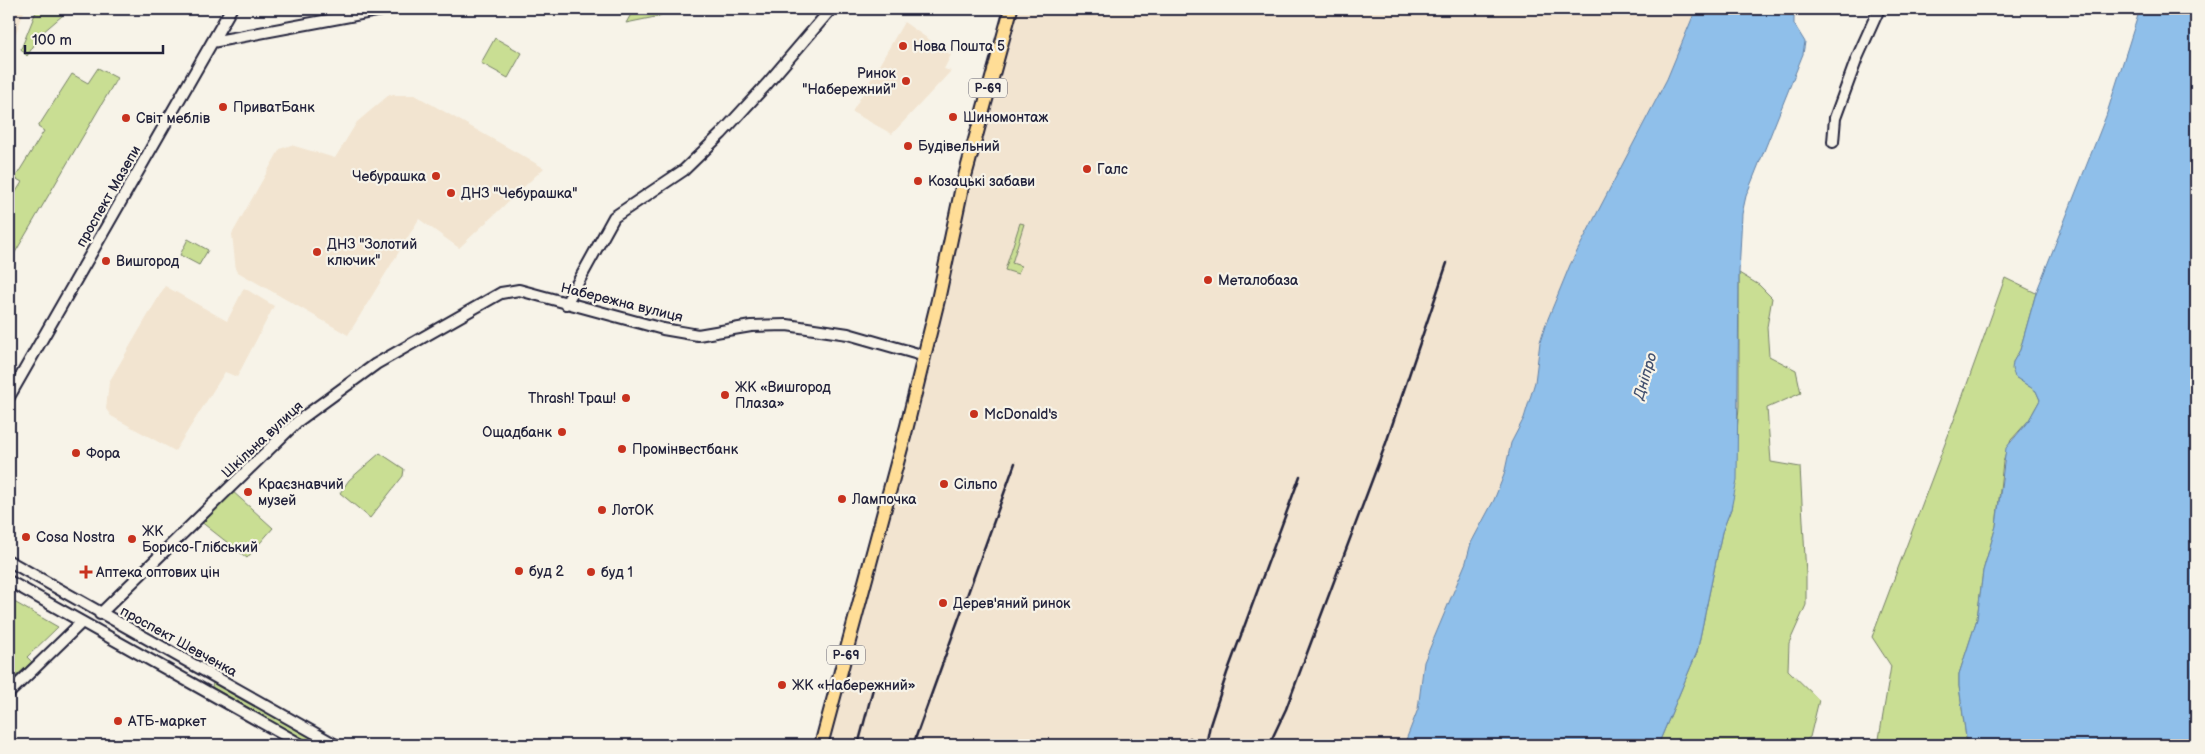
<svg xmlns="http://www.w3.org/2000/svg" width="2205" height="754" viewBox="0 0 2205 754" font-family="'Balsamiq Sans',sans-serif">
	<rect width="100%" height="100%" fill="#f7f3e8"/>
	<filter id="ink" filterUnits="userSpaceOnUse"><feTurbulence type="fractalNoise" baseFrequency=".02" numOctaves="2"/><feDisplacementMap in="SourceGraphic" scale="10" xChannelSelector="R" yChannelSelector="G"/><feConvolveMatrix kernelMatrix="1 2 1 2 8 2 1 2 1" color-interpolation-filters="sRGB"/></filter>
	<g filter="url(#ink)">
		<path fill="#f2e4d0" d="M9 9H25L16 33 9 45Z
			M1016 9H1696L1667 79 1570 265 1545 326 1540 342 1535 382 1524 418 1511 443 1504 475 1494 501 1471 543 1466 562 1424 662 1418 709 1404 745H829L911 410 962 187Z
			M904 22 951 55 944 69 951 71 892 134 852 112Z
			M389 95H415L544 168 459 248 419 219 348 335 236 271 232 234 280 149 291 145 335 158 357 122Z
			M165 286 227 321 244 288 274 306 237 377 225 372 175 451 111 416 106 409 109 382Z"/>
		<path fill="#c9de93" stroke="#768067" d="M37 9H70L42 33 27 56 21 49Z
			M634 9H664L660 16 626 23Z
			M495 38 522 53 508 78 481 63Z
			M98 68 117 78 9 263V203L22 182 15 178 44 131 38 127 72 74 88 83Z
			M1020 223 1024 224 1012 263 1021 266 1018 274 1005 270Z
			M188 239 208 250 199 265 180 255Z
			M1739 273 1759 285 1772 298 1767 327 1769 356 1796 370 1801 393 1767 408 1771 462 1800 467 1806 575V605L1789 643 1788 670 1819 700 1810 737 1799 745H1658L1697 652 1722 532 1731 509 1739 406Z
			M2005 278 2036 293 2020 350 2013 362 2015 377 2036 391 2040 400 2029 420 2011 440 2003 462 1996 526 1983 571 1977 619 1959 674V686L1967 745H1878L1891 666 1872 637 1957 412Z
			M380 453 404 469 403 476 370 518 340 493 349 480Z
			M231 490 273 528 247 558 200 521Z
			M9 599 58 627 27 657 32 662 9 682Z
			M213 682 216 683 325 745H313L212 687Z"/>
		<path fill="#8fbfea" stroke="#6380a4" d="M1696 9H1794V24L1805 42 1803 54 1746 196 1742 214 1739 273 1737 480 1731 509 1722 532 1697 652 1658 745H1404L1418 709 1424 662 1466 562 1471 543 1494 500 1504 475 1511 443 1524 418 1535 382 1540 342 1545 326 1570 265 1667 79Z
			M2140 9H2196V745H1967L1959 686V674L1977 619 1983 571 1996 526 2006 448 2029 420 2040 400 2036 391 2015 377 2012 369 2013 362 2020 350 2036 293 2106 116Z"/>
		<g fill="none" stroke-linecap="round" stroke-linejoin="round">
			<defs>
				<path id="minor" d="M212 42 387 9
					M1833 142 1835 118 1857 58 1879 9
					M566 304 614 217 684 170 721 134 767 84 831 9
					M9 397 231 9
					M9 561 336 745
					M9 581 302 745
					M100 614 298 421 376 364 501 293 519 290 663 329 698 335 751 326 787 325 848 334 925 356
					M9 693 82 622"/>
				<path id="major" d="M821 745 907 426 938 300 962 187 1011 9"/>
			</defs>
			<use href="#minor" stroke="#22223b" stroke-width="14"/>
			<use href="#major" stroke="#22223b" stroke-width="16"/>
			<use href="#minor" stroke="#f7f3e8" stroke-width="10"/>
			<use href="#major" stroke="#ffdd96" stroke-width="12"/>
			<path stroke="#22223b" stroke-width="2.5" d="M858 745 874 685
				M913 745 1015 463
				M1187 745 1190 738
				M1206 745 1210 725 1227 673 1300 476
				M1269 745 1286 709 1386 443 1447 263"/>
		</g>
	</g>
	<g fill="#c8321e" stroke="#f7f3e8" stroke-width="2">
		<circle cx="903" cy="46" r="5"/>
		<circle cx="906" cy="81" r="5"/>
		<circle cx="223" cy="107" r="5"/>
		<circle cx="953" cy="117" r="5"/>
		<circle cx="126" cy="118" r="5"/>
		<circle cx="908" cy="146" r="5"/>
		<circle cx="1087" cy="169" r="5"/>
		<circle cx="436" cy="176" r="5"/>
		<circle cx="918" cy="181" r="5"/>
		<circle cx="451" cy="193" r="5"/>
		<circle cx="317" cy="252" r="5"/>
		<circle cx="106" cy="261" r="5"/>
		<circle cx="1208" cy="280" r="5"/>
		<circle cx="725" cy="395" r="5"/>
		<circle cx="626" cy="398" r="5"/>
		<circle cx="974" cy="414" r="5"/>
		<circle cx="562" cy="432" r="5"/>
		<circle cx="622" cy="449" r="5"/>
		<circle cx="76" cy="453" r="5"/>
		<circle cx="944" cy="484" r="5"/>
		<circle cx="248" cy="492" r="5"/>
		<circle cx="842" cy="499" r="5"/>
		<circle cx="602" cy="510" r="5"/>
		<circle cx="26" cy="537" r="5"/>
		<circle cx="132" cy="539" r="5"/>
		<circle cx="519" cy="571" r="5"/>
		<path d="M83.5 564.5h5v5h5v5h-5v5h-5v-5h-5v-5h5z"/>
		<circle cx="591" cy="572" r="5"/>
		<circle cx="943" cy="603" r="5"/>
		<circle cx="782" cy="685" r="5"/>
		<circle cx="118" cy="721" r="5"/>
	</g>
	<g text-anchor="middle" stroke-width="4.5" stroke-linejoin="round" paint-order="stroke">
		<g fill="#f7f3e8" stroke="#62616f" stroke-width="1">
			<rect x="969" y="78.5" width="38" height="19" rx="4"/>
			<rect x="827" y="645.5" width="38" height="19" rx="4"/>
		</g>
		<g font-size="12" font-weight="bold" fill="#22223b">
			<text x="988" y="92">Р-69</text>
			<text x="846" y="659">Р-69</text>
		</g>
		<g font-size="14" fill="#22223b" stroke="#f7f3e8" text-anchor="start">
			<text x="913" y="51">Нова Пошта 5</text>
			<text x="896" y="78" text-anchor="end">Ринок<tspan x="896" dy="16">"Набережний"</tspan></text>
			<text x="233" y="112">ПриватБанк</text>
			<text x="963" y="122">Шиномонтаж</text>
			<text x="136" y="123">Світ меблів</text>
			<text x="918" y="151">Будівельний</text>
			<text x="1097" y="174">Галс</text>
			<text x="426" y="181" text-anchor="end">Чебурашка</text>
			<text x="928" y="186">Козацькі забави</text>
			<text x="461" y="198">ДНЗ "Чебурашка"</text>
			<text x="327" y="249">ДНЗ "Золотий<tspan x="327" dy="16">ключик"</tspan></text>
			<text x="116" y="266">Вишгород</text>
			<text x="1218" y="285">Металобаза</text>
			<text x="735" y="392">ЖК «Вишгород<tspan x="735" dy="16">Плаза»</tspan></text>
			<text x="616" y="403" text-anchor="end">Thrash! Траш!</text>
			<text x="984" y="419">McDonald's</text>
			<text x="552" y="437" text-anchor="end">Ощадбанк</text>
			<text x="632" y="454">Промінвестбанк</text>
			<text x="86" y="458">Фора</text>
			<text x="258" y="489">Краєзнавчий<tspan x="258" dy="16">музей</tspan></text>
			<text x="954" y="489">Сільпо</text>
			<text x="852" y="504">Лампочка</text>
			<text x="612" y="515">ЛотОК</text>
			<text x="142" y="536">ЖК<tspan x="142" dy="16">Борисо-Глібський</tspan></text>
			<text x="36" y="542">Cosa Nostra</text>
			<text x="529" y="576">буд 2</text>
			<text x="96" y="577">Аптека оптових цін</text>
			<text x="601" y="577">буд 1</text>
			<text x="953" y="608">Дерев'яний ринок</text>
			<text x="792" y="690">ЖК «Набережний»</text>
			<text x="128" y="726">АТБ-маркет</text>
		</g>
		<g font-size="14" fill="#22223b" stroke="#f7f3e8">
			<text transform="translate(108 196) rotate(-60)" y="5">проспект Мазепи</text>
			<text transform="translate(622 302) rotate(14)" y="5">Набережна вулиця</text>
			<text transform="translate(262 439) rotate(-43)" y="5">Шкільна вулиця</text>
			<text transform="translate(179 641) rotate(29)" y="5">проспект Шевченка</text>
		</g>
		<g font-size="15" font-style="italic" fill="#435170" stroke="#f7f3e8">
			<text transform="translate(1645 376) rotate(-73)" y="5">Дніпро</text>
		</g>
	</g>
	<rect width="2205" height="754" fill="none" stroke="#f7f3e8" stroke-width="30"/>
	<rect x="15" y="15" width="2175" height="724" fill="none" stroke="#22223b" stroke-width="2" filter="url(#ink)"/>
	<path d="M25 45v8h138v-8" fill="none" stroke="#22223b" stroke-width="2.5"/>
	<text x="32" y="45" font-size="15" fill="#22223b" stroke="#f7f3e8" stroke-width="4" paint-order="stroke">100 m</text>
</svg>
